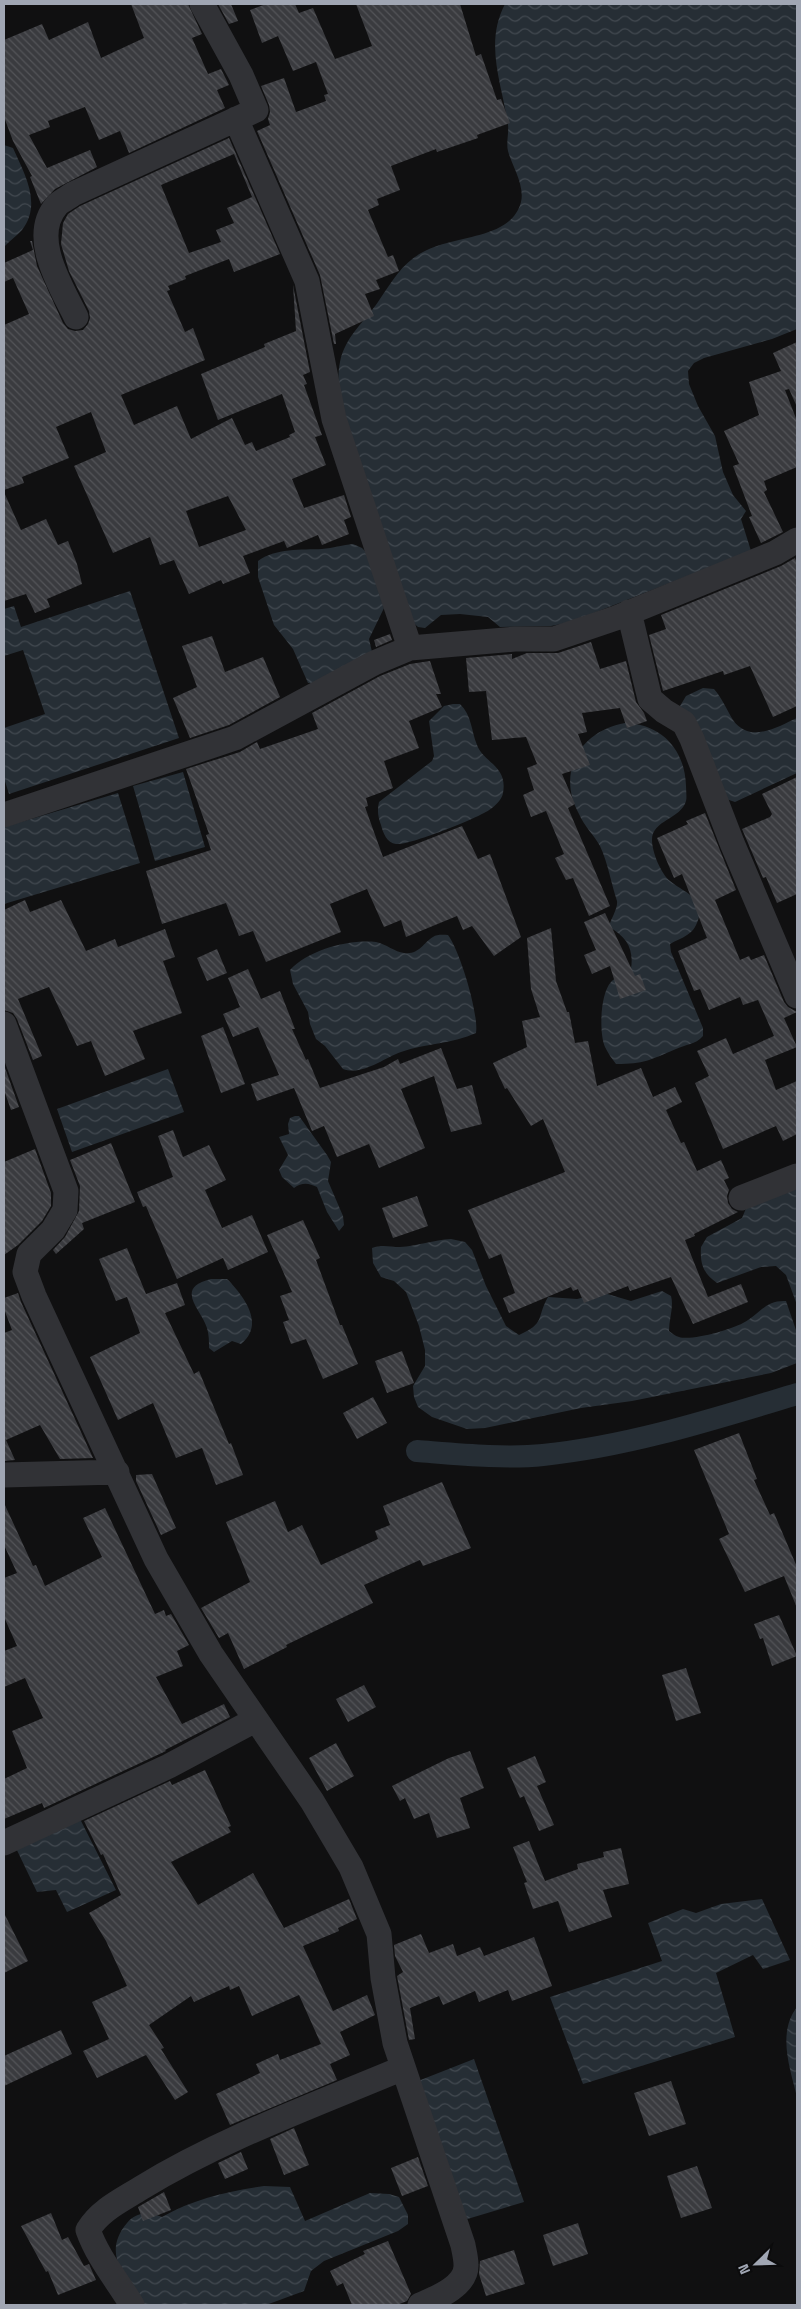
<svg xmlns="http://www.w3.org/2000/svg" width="801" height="2309" viewBox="0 0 801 2309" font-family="'Space Grotesk',sans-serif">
	<defs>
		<pattern id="water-waves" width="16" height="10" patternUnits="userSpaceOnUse" patternTransform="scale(1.25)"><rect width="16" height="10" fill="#262e35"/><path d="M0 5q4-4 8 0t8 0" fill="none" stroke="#424950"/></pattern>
		<pattern id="building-back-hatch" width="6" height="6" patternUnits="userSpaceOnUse" patternTransform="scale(1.25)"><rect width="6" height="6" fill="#3a3b3f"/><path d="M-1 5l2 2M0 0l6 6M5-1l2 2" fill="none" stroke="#535458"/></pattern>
	</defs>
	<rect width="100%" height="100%" fill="#101011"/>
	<path fill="url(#water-waves)" d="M505 4H797V329L772 339 704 358 694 363 688 371 689 384 698 406 715 436 723 472 733 495 746 511 741 519 751 551 571 622 551 626 500 627 488 617 460 614 441 615 425 628 418 627 409 619C395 577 382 535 368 493 356 456 332 400 340 362 345 337 364 322 378 302 399 271 408 253 447 243 474 235 513 233 521 202 525 185 512 166 508 151 506 143 509 133 508 125 502 83 484 44 505 4Z
		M4 145 13 148C25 175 42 204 22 230 17 236 9 241 4 247Z
		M353 544 362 548 367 553 384 608 369 639 372 652 313 683H308L293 649 274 625 258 577V561C275 548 302 550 322 549 333 548 343 545 353 544Z
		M130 591 179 738 9 794 4 778V728L45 714 23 650 4 656V609L14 606 21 627Z
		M703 688 714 689C722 698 727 710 733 720 750 744 777 727 797 718V773L735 802 726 799 680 706 686 696Z
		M453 704H460C472 716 471 730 477 745 484 763 508 766 503 793 502 799 497 804 492 808 482 817 408 846 396 844 387 843 383 833 381 825 378 817 377 810 379 802L432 761 434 756 429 721 444 706Z
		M625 723C662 724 685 750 686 786 686 791 687 797 686 801 681 819 652 820 652 840 652 852 661 874 670 881 683 892 702 896 699 917 697 924 694 931 687 935 682 939 676 940 670 944L671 952 703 1028V1036C695 1045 686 1044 676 1049 650 1060 644 1064 616 1064 612 1059 608 1053 605 1047 599 1033 600 994 611 982 615 977 625 973 631 969 634 949 627 937 609 927 611 918 618 909 617 901 611 883 608 863 600 846 594 835 584 826 579 814 556 772 580 731 625 723Z
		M183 772 205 847 155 861 133 786Z
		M118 793 140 863 4 904V827Z
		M448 935C460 951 479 1014 476 1033 453 1044 426 1043 401 1052 384 1058 362 1076 343 1069L325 1046 316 1039 310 1024 308 1012 293 984 290 970C308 950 349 939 376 942 386 944 395 952 404 953 419 955 423 943 433 937 437 934 444 935 448 935Z
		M168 1069 184 1112 72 1152 57 1109Z
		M295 1116H299L327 1155 331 1162 328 1181 343 1216 344 1225 339 1231 327 1212 317 1187C309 1183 302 1182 294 1188L282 1177 279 1170 288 1155 279 1137 289 1134 288 1124 290 1118Z
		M797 1183V1305L786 1275 776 1266 761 1267 717 1283C703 1273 700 1264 701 1247L707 1237 742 1218 747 1206Z
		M451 1239 465 1242 472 1250 486 1286 506 1326 519 1335C546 1323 536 1318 548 1297L577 1299 604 1293 631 1301 662 1291 671 1296C674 1307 669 1319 669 1331 672 1333 675 1336 679 1337 692 1341 730 1330 743 1323 760 1314 765 1300 786 1301L797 1333V1363L771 1373 632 1401 581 1408 485 1428 467 1429 432 1417 418 1407 414 1397 413 1386 425 1366V1350L419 1326 406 1292 394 1281 381 1277 373 1263 372 1248C383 1244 389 1247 400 1247 417 1246 434 1240 451 1239Z
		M211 1279H227C243 1295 266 1324 241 1344L232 1341 214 1352 209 1348C209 1341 209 1335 207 1328 202 1310 173 1288 211 1279Z
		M78 1815 116 1890 67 1912 56 1890 37 1892 14 1844Z
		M762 1899 790 1960 763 1969 753 1955 716 1973 735 2037 583 2084 550 1997 662 1961 648 1923 683 1909 696 1913 721 1904Z
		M797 2007V2097C790 2068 777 2033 797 2007Z
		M474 2059 524 2202 464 2220 418 2081Z
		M264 2186 290 2187 305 2221 370 2193 389 2194 399 2197 408 2215V2224L398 2231 324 2261 311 2271 304 2291 266 2305H143C126 2277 101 2254 127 2223 137 2211 149 2212 162 2217 193 2199 229 2191 264 2186Z"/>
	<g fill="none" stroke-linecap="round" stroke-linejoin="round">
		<path stroke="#262e35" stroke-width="22" d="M417 1451C456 1454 505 1459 543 1455 630 1446 714 1419 797 1394"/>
	</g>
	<path fill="url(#building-back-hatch)" fill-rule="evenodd" d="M131 4H188L202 34 192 38 208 74 221 69 229 85 217 90 225 108 129 153 120 131 99 140 85 107 48 121 50 127 29 135 47 168 90 150 97 167 55 189 41 204 30 177 32 176 13 141 4 117V40L42 24 49 40 88 22 101 58 144 38Z
		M218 4H231L238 21 229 24Z
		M266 4H295L299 13 313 8 335 59 372 46 356 4H460L476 56 481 54 497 100 501 99 510 123 477 135 478 138 437 152 436 149 391 166 400 190 377 199 379 205 368 210 388 257 393 255 399 271 376 280 380 289 365 294 374 316 335 334 336 344H334L320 275 257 131 270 125 268 119 270 112 269 105 261 86 284 78 296 112 326 101 324 95 328 94 316 62 293 71 278 36 262 43 250 10Z
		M229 138 280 254 234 272 229 259 185 276 186 279 168 286 170 290 167 291 185 332 193 328 205 360 121 395 134 425 177 406 191 439 232 418 245 445 252 442 256 451 290 437 289 435 295 432 282 394 218 420 201 374 265 347 264 344 296 331 293 285 310 372 303 375 307 384 304 385 322 435 315 437 326 465 292 479 304 508 344 495 351 517 344 520 349 534 322 545 318 535 287 548 284 541 243 556 250 573 223 584 221 580 189 594 174 560 160 565 150 537 113 553 74 466 106 452 91 412 56 427 69 458 22 477 24 483 4 490V325L29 314 13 278 4 282V263L33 250 30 241H32L37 266 63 323 68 329 75 331 83 330 88 324 90 318 89 311 69 271 61 244 63 223 68 214 80 206ZM234 154 252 197 227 208 234 223 216 230 221 242 189 253 161 185ZM228 496 246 530 199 547 186 511Z
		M797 342V407L789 389 785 390 797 421V467L764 481 767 490 764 492 783 532 761 543 749 517 752 516 733 466 739 464 724 431 759 415 749 382 781 371 773 353Z
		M4 492 21 530 46 519 58 545 68 541 77 564 82 584 47 599 50 607 35 613 26 594 4 601Z
		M795 558 797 563V706L773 717 750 666 724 675 723 671 663 691 649 635 666 629 661 615 781 566Z
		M390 634 392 640 376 647 374 640Z
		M212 636 225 672 263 657 280 697 229 725 190 738 173 698 197 687 182 646Z
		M591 642 600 669 626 661 636 702 644 713 647 721 627 728 620 708 582 713 587 732 578 734 590 765 562 774 575 804 568 808 610 906 589 916 573 878 566 880 555 858 564 854 546 811 531 817 523 795 534 790 527 768 537 764 526 737 492 740 486 691 469 692 466 658 512 654V659L527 653H558Z
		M430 661 441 694H436L442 707 409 721 419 748 384 761 393 788 366 798 368 806 365 807 383 857 462 826 478 859 490 854 521 937 494 956 472 926 463 930 457 916 406 937 401 920 384 927 367 889 330 904 341 932 266 962 253 931 239 936 226 903 162 924 146 871 211 850 206 835 209 834 186 769 240 752 257 742 260 749 318 729 312 713 380 676 410 664Z
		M797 777V894L777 903 766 877 763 878 742 829 770 817 772 814 762 794Z
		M705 813 736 890 715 900 740 960 749 956 751 960 764 955 784 1002 788 1007 797 1012 784 1018 797 1047 765 1060 776 1090 797 1081V1134L783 1141 776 1126 723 1149 695 1083 709 1076 697 1051 726 1038 733 1054 774 1036 758 1000 743 1005 740 997 709 1010 700 989 694 991 678 951 707 938 682 874 674 878 657 838 688 824 686 821Z
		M25 900 30 912 61 900 86 951 115 939 118 947 165 929 175 957 163 961 182 1013 133 1031 145 1059 105 1076 91 1041 77 1046 49 987 18 999 42 1056 33 1060 17 1019 13 1013 4 1010V910Z
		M605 913 635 976 640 974 646 990 620 999 610 966 592 974 584 955 596 950 584 922Z
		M551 928 556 981 567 1012H569L575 1043 588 1041 597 1086 641 1068 653 1097 675 1087 682 1102 666 1110 681 1143 684 1142 697 1171 721 1160 729 1178 724 1180 729 1190 727 1196 728 1203 732 1209 738 1212 694 1234 695 1236 685 1240 708 1297 741 1284 748 1302 693 1324 671 1277 630 1291 628 1286 584 1303 578 1289 573 1291 571 1287 509 1313 503 1298 515 1293 501 1254 489 1259 468 1210 565 1172 543 1119 531 1126 507 1088 505 1089 493 1063 527 1047 522 1021 540 1017 531 989 527 938Z
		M217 949 227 973 207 981 197 958Z
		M248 969 261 999 280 991 295 1029H292L306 1060 308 1059 320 1088 384 1067 398 1059 400 1064 441 1048 457 1089 472 1085 482 1124 451 1132 434 1076 401 1089 425 1148 379 1168 369 1144 337 1157 324 1126 312 1131 294 1088 257 1101 251 1084 279 1075 258 1027 233 1037 223 1014 240 1007 228 978Z
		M223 1027 245 1084 221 1093 201 1036Z
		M4 1065 19 1107 11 1110 4 1090Z
		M173 1130 183 1157 209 1145 226 1180 205 1190 222 1228 252 1215 268 1252 228 1270 223 1258 177 1279 146 1206 143 1207 137 1192 173 1177 158 1136Z
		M111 1143 135 1202 82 1223 84 1229 56 1254 53 1250 65 1237 79 1211 80 1186 70 1160Z
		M35 1149 51 1193V1206L42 1221 18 1245 4 1255V1162Z
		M417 1196 428 1226 393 1238 382 1208Z
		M303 1220 320 1258 316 1260 340 1325H342L358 1364 323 1379 306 1339 291 1344 283 1322 289 1320 280 1296 292 1292 267 1235Z
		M127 1248 146 1294 177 1283 185 1305 165 1313 194 1374 199 1371 229 1444 231 1443 243 1475 216 1485 202 1448 176 1458 153 1403 118 1420 90 1357 140 1333 127 1297 116 1301 99 1259Z
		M18 1293 21 1302 93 1458 60 1459 40 1425 6 1440 15 1460 4 1461V1333L12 1330 4 1309V1298Z
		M402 1351 414 1383 387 1393 375 1361Z
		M373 1397 387 1423 357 1439 343 1413Z
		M739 1433 757 1479 754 1480 770 1515 774 1513 797 1567V1608L784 1576 745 1592 719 1539 729 1534 694 1450Z
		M152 1474 176 1528 161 1535 136 1481V1475Z
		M442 1482 471 1548 423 1566 420 1560 364 1585 373 1603 286 1645 287 1647 244 1669 228 1633 219 1638 201 1608 250 1582 226 1522 275 1501 288 1532 302 1525 321 1565 378 1539 375 1531 390 1525 383 1506Z
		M4 1503 33 1566 36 1565 45 1586 102 1557 83 1518 105 1508 155 1614 164 1610 166 1616 171 1614 189 1645 177 1651 183 1666 156 1677 182 1724 224 1704 230 1717 165 1750 166 1751 44 1808 42 1803 4 1819V1779L27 1768 12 1731 43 1718 25 1678 4 1687V1651L17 1646 4 1617V1578L17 1573 4 1545Z
		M779 1615 797 1656 772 1666 763 1638 760 1639 754 1624Z
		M686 1668 701 1713 676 1721 662 1675Z
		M364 1685 376 1707 348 1722 336 1699Z
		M336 1743 354 1776 327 1791 309 1758Z
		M470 1751 484 1788 460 1798 470 1828 437 1838 429 1813 414 1819 405 1798 400 1801 392 1786 449 1758Z
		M535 1756 546 1782 537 1786 554 1825 539 1831 524 1796 520 1798 507 1768Z
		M205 1770 231 1826 228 1827 231 1832 171 1862 198 1905 253 1873 284 1928 349 1899 357 1919 338 1928 339 1931 303 1946 333 2011 367 1995 375 2015 340 2032 350 2055 330 2064 337 2080 230 2125 216 2094 260 2073 256 2064 278 2054 280 2060 321 2044 299 1995 252 2016 239 1986 230 1990 229 1986 194 2002 191 1996 149 2025 164 2048 161 2049 188 2092 175 2100 146 2055 97 2078 83 2051 109 2039 92 2002 127 1986 106 1941 89 1913 121 1895 103 1854 101 1855 84 1821 170 1781 172 1785Z
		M529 1841 545 1881 578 1869 577 1864 604 1857 603 1852 621 1848 629 1884 603 1890 612 1917 569 1932 558 1901 533 1909 524 1883 527 1882 513 1847Z
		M4 1913 28 1961 4 1973Z
		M421 1934 429 1953 453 1944 457 1956 480 1947 484 1956 534 1937 552 1986 512 2001 508 1990 479 2002 475 1991 443 2005 439 1996 410 2008 415 2039 409 2040 397 1976 403 1972 395 1956 394 1945Z
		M61 2030 72 2054 4 2086V2056Z
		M671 2081 686 2124 649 2136 634 2093Z
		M294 2128 309 2165 284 2175 270 2139Z
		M241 2152 248 2169 225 2179 218 2163Z
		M418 2157 428 2186 402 2196 391 2168Z
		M697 2166 712 2208 681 2218 667 2176Z
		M164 2192 171 2210 143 2221 138 2207Z
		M51 2213 62 2240 68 2237 84 2266 89 2264 96 2280 58 2295 48 2271 46 2272 21 2226Z
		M578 2223 588 2254 553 2266 543 2235Z
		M388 2241 411 2294 407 2301 397 2305H352L343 2283 337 2286 330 2271 365 2254 363 2251Z
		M514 2250 525 2284 486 2296 479 2274 480 2261Z"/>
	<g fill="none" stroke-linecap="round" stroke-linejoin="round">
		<path stroke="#313236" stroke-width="25" d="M236 119 307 281 334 419 410 648
			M76 317C61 286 29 237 57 205 61 201 68 198 73 194L256 110 241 75 202 4
			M629 612 650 699 664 711 684 723 692 739 732 843 797 996
			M4 815 235 738 374 663 410 648 515 639H554L616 618 775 553 797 540
			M4 1024 66 1191 65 1210 53 1230 29 1254 25 1272 34 1296 156 1559 211 1654 312 1801 351 1867 379 1934 383 1978 395 2043 463 2245C464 2251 466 2258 466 2265 467 2286 436 2298 420 2305
			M741 1198 797 1176
			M4 1475 117 1472
			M4 1843 169 1766 255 1720
			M132 2305C117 2280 98 2258 88 2230 100 2210 122 2200 141 2188 223 2138 315 2105 403 2068"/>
	</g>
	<rect width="801" height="2309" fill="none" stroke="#a0a6b3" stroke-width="10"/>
	<g transform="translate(756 2264) rotate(247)" stroke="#0b0b0c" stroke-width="4" paint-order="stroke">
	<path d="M0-4L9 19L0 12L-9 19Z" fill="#a0a6b3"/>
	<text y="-8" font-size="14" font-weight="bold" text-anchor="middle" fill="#a0a6b3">N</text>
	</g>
</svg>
